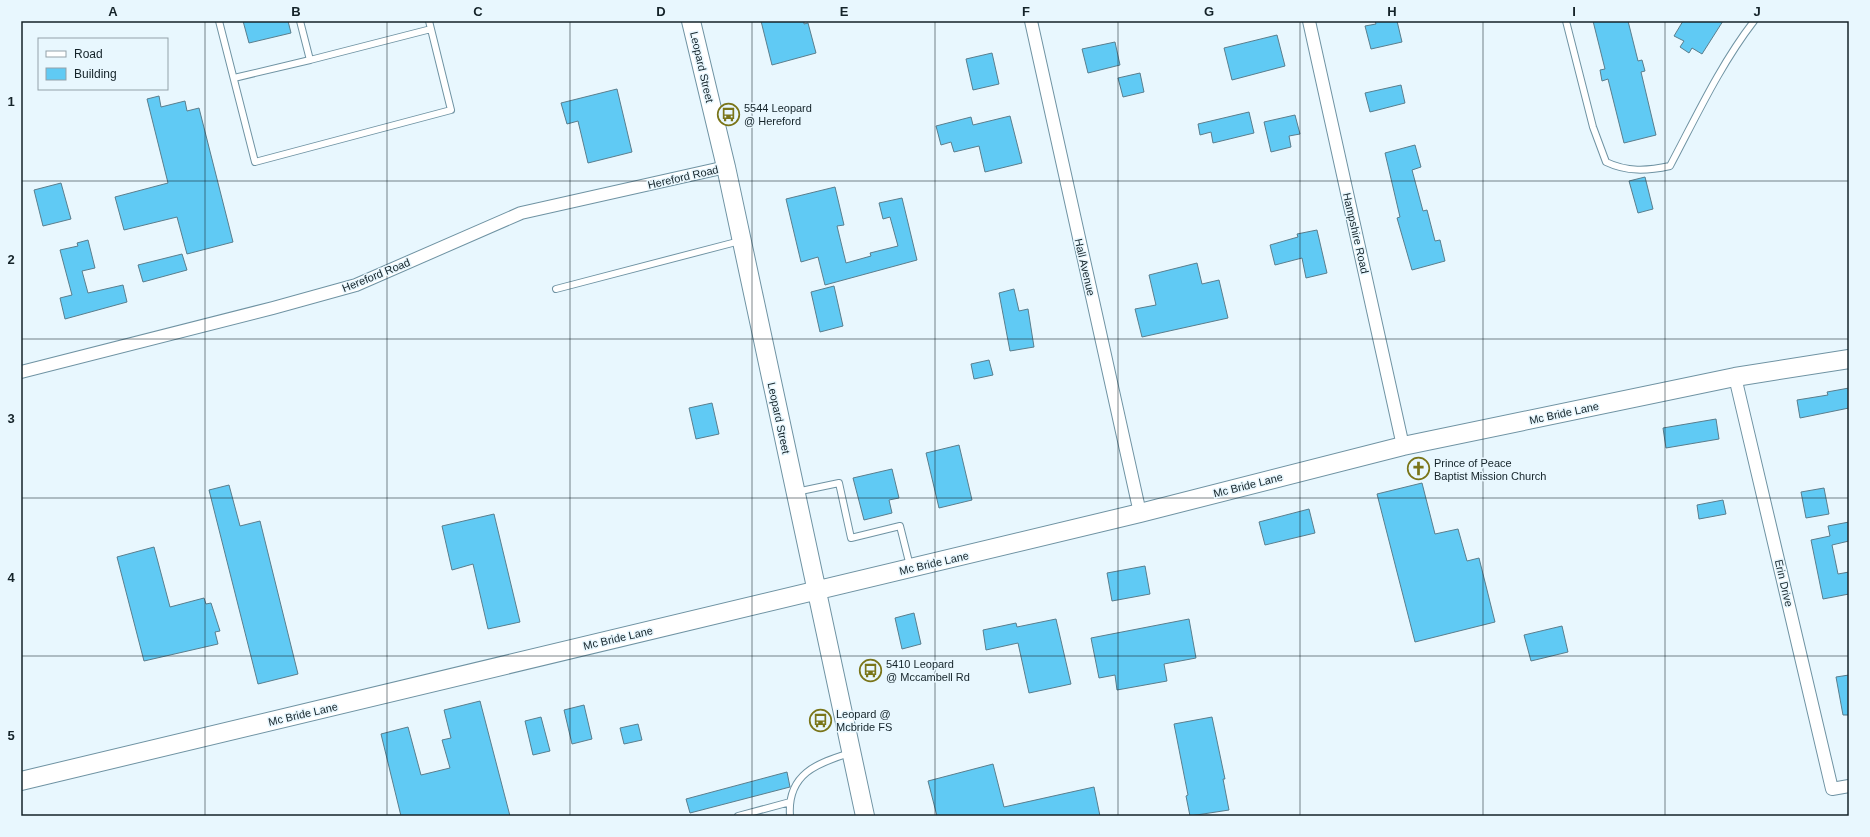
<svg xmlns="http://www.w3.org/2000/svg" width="1870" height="837" viewBox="0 0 1870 837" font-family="Helvetica,sans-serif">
	<rect width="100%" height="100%" fill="#e8f7fe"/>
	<path fill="#60caf4" stroke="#5a7e8d" d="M243 21H288L291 33 249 43Z
		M761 21H804V24L808 23 816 53 772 65Z
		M1375 21H1397L1402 42 1371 49 1365 26 1376 24Z
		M1593 21H1628L1638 61 1642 60 1645 71 1641 72 1656 135 1624 143 1608 79 1602 81 1600 70 1605 69Z
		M1683 21H1723L1702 54 1692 48 1689 53 1680 47 1684 41 1674 36Z
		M1277 35 1285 66 1232 80 1224 48Z
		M1115 42 1120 65 1088 73 1082 49Z
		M992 53 999 84 973 90 966 59Z
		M1140 73 1144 92 1123 97 1118 78Z
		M1401 85 1405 103 1370 112 1365 93Z
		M617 89 632 152 588 163 578 121 567 124 561 103Z
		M159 96 161 107 185 101 187 111 199 108 233 242 187 254 177 217 124 230 115 197 168 183 147 99Z
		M1249 112 1254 133 1213 143 1211 132 1200 135 1198 124Z
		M1295 115 1300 134 1289 136 1291 147 1271 152 1264 122Z
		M1010 116 1022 163 985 172 979 146 954 152 951 142 941 145 936 126 971 117 973 125Z
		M1415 145 1421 167 1412 170 1423 211 1427 210 1435 241 1440 240 1445 261 1412 270 1397 218 1400 217 1385 153Z
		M1645 177 1653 209 1638 213 1629 181Z
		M61 183 71 219 43 226 34 190Z
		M835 187 844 225 837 226 846 263 871 256 870 253 898 246 890 217 883 219 879 203 902 198 917 260 825 285 818 257 801 262 786 199Z
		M1317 230 1327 273 1306 278 1302 258 1275 265 1270 245 1298 237 1297 234Z
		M88 240 95 268 82 271 88 293 123 285 127 302 65 319 60 298 72 295 60 250 78 246 77 243Z
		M182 254 187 270 143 282 138 265Z
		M1197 263 1202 284 1219 280 1228 318 1142 337 1135 309 1156 305 1149 275Z
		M834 286 843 326 820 332 811 292Z
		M1014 289 1019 311 1028 309 1034 347 1010 351 999 293Z
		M989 360 993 375 974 379 971 364Z
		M1849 388V408L1800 418 1797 400 1828 395 1827 392Z
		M712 403 719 434 696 439 689 408Z
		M1716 419 1719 439 1666 448 1663 428Z
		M959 445 972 500 939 508 926 453Z
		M892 469 899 498 889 500 892 513 864 520 853 478Z
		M1422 483 1435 534 1458 529 1467 561 1479 558 1495 622 1415 642 1377 494Z
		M229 485 240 526 260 521 298 674 258 684 209 490Z
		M1824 488 1829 514 1806 518 1801 492Z
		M1723 500 1726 514 1699 519 1697 505Z
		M1309 509 1315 533 1265 545 1259 522Z
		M494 514 520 622 488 629 473 564 452 570 442 526Z
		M1849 522V541L1832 545 1838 574 1849 572V594L1823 599 1811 540 1830 536 1828 526Z
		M154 547 170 607 204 598 206 604 211 603 220 631 215 632 218 644 144 661 117 557Z
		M1145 566 1150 594 1112 601 1107 573Z
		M914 613 921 644 902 649 895 618Z
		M1056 619 1071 684 1029 693 1018 643 986 650 983 630 1016 623 1017 627Z
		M1189 619 1196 658 1164 664 1167 681 1117 690 1115 675 1099 678 1091 638Z
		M1562 626 1568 652 1531 661 1524 635Z
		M1849 675V715H1843L1836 677Z
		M480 701 510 816H401L381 734 408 727 421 775 450 768 442 740 451 738 444 710Z
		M584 705 592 739 572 744 564 710Z
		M541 717 550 751 533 755 525 721Z
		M1212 717 1225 779H1223L1229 810 1190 816 1186 796 1188 795 1174 724Z
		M638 724 642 740 624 744 620 728Z
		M993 764 1004 807 1094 787 1100 816H937L928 781Z
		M787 772 790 787 690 813 686 799Z"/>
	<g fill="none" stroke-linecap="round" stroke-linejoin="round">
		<defs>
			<path id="lane" d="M219 21 255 162 451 110 429 21
				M300 21 310 60 431 29
				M1566 21 1593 127 1606 162C1627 172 1647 171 1670 166 1696 117 1720 65 1754 21
				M234 78 310 60
				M556 289 740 241
				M796 492 839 483 851 538 900 526 910 566
				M738 816 790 802
				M790 816C787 774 817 763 850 753"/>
			<path id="street" d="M1031 21 1140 513
				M1309 21 1403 446
				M21 372 273 308 356 285 521 213 726 167
				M1735 377 1832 789 1849 786"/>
			<path id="secondary" d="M691 21 726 167 865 816
				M21 781 1140 513 1403 446 1735 377 1849 359"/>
		</defs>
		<use href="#lane" stroke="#6f93a3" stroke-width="8"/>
		<use href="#street" stroke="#6f93a3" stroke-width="14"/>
		<use href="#secondary" stroke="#6f93a3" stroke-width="20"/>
		<use href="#lane" stroke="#fff" stroke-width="6"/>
		<use href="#street" stroke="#fff" stroke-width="12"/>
		<use href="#secondary" stroke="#fff" stroke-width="18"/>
	</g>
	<path fill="none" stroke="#142329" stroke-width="1" stroke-opacity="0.55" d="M205 21V816M387 21V816M570 21V816M752 21V816M935 21V816M1118 21V816M1300 21V816M1483 21V816M1665 21V816M21 181H1849M21 339H1849M21 498H1849M21 656H1849"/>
	<defs>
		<symbol id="bus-ring" viewBox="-11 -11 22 22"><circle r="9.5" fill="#e8f7fe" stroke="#7a7519" stroke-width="1.5"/><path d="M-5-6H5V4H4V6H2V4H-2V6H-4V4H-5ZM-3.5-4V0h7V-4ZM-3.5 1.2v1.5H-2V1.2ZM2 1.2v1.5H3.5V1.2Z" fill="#7a7519"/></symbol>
		<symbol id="church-ring" viewBox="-11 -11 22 22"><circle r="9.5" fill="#e8f7fe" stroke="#7a7519" stroke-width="1.5"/><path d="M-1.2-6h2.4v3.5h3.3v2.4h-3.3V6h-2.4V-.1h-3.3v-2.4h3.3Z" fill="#7a7519"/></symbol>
	</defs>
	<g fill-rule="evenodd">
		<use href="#bus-ring" x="716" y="102" width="25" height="25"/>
		<use href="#church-ring" x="1406" y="456" width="25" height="25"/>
		<use href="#bus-ring" x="858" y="658" width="25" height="25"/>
		<use href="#bus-ring" x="808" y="708" width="25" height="25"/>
	</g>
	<g text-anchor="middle" stroke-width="3" stroke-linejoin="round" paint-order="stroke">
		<g font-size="11" fill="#142329" stroke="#e8f7fe">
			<text transform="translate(702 67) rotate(77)" y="4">Leopard Street</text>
			<text transform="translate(683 177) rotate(-13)" y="4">Hereford Road</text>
			<text transform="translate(1356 233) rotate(77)" y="4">Hampshire Road</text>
			<text transform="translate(1085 267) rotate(77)" y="4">Hall Avenue</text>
			<text transform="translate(376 275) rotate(-22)" y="4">Hereford Road</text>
			<text transform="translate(1564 413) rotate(-12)" y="4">Mc Bride Lane</text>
			<text transform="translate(779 418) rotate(78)" y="4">Leopard Street</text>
			<text transform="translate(1248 485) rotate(-14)" y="4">Mc Bride Lane</text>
			<text transform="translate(934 563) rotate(-13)" y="4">Mc Bride Lane</text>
			<text transform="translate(1784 583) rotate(77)" y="4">Erin Drive</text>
			<text transform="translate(618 638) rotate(-13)" y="4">Mc Bride Lane</text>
			<text transform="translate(303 714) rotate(-13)" y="4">Mc Bride Lane</text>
		</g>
		<g font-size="11" fill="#142329" stroke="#e8f7fe" text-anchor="start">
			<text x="744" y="112">5544 Leopard<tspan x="744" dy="13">@ Hereford</tspan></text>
			<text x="1434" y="467">Prince of Peace<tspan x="1434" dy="13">Baptist Mission Church</tspan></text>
			<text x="886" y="668">5410 Leopard<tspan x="886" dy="13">@ Mccambell Rd</tspan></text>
			<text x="836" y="718">Leopard @<tspan x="836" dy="13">Mcbride FS</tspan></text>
		</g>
	</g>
	<rect width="1870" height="837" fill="none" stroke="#e8f7fe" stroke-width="44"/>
	<rect x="38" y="38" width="130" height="52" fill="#e8f7fe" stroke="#93a2a9"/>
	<rect x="46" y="51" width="20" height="6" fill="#ffffff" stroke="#93a2a9"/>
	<text x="74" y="58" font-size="12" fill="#142329">Road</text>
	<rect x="46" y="68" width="20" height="12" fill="#60caf4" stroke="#93a2a9"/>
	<text x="74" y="78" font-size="12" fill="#142329">Building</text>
	<rect x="22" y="22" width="1826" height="793" fill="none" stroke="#142329" stroke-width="1.5"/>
	<g font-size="13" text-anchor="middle" font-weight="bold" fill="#142329">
		<text x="113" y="16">A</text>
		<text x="296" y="16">B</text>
		<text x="478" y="16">C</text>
		<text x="661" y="16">D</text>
		<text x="844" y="16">E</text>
		<text x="1026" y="16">F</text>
		<text x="1209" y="16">G</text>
		<text x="1392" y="16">H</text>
		<text x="1574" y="16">I</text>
		<text x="1757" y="16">J</text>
		<text x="11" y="106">1</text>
		<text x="11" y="264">2</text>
		<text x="11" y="423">3</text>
		<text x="11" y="582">4</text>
		<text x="11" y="740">5</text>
	</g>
</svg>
